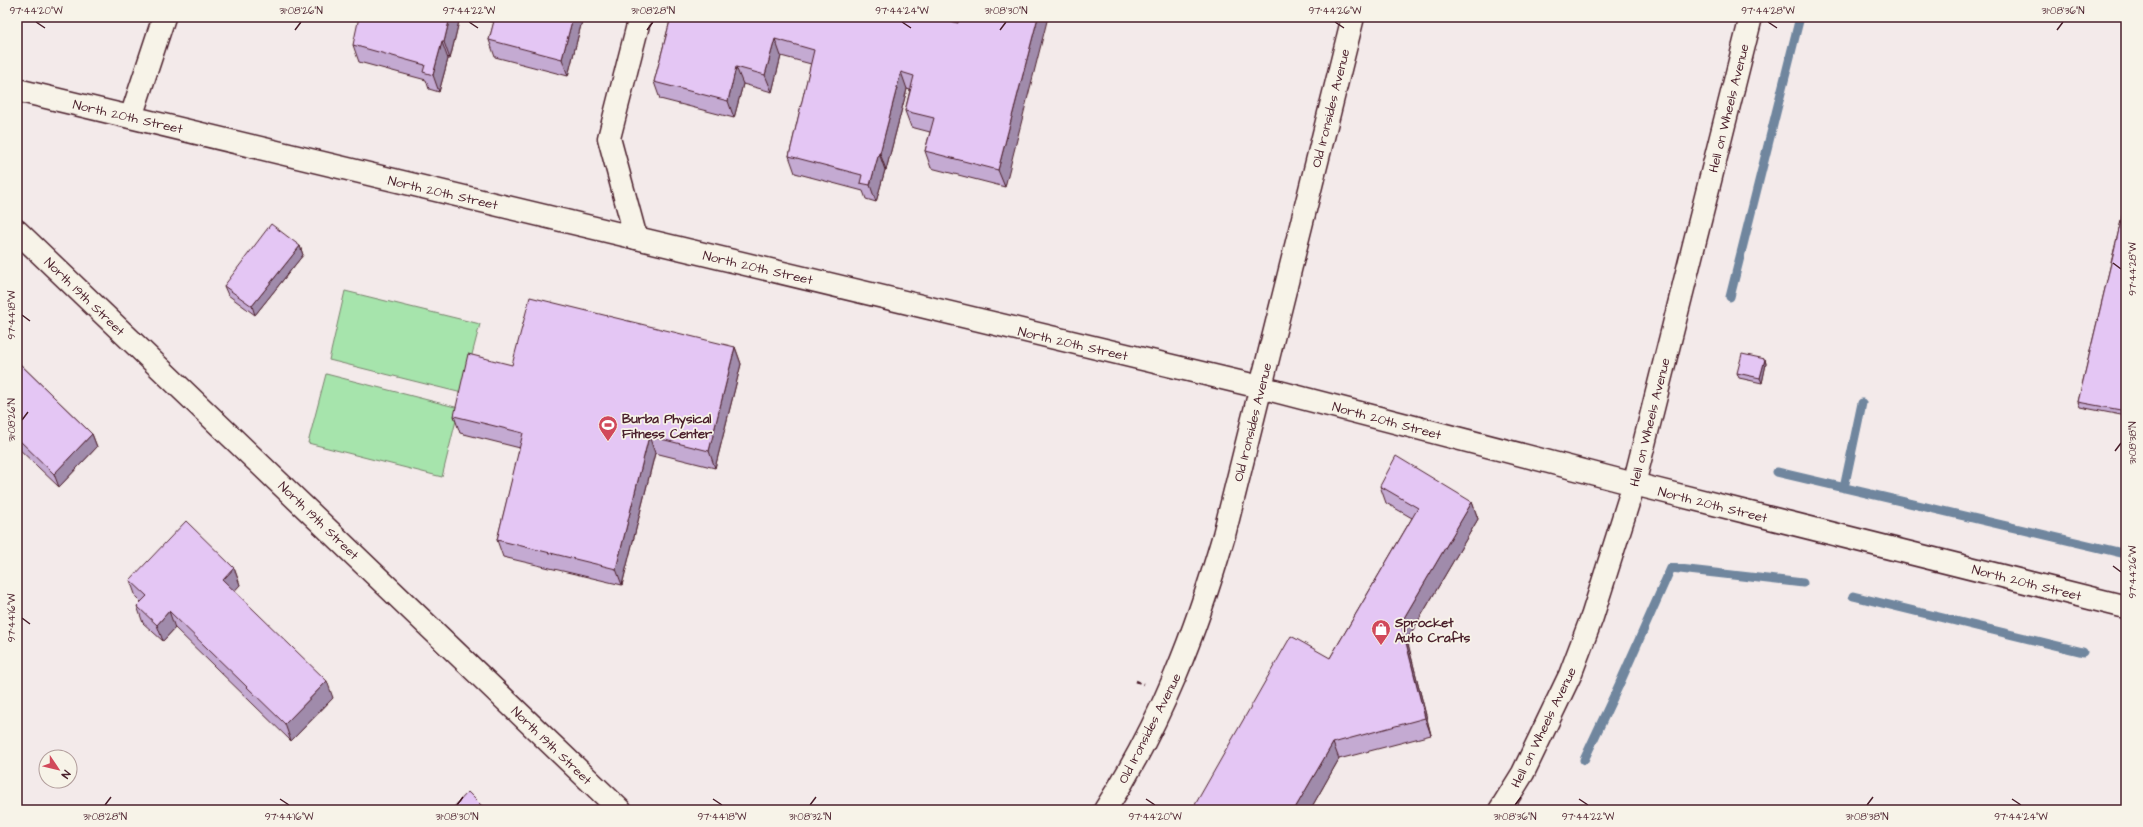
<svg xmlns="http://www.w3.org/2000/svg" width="2143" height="827" viewBox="0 0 2143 827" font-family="'Architects Daughter',sans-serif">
	<rect width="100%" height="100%" fill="#f3eaea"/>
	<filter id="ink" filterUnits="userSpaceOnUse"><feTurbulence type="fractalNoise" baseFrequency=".025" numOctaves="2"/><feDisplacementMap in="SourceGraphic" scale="8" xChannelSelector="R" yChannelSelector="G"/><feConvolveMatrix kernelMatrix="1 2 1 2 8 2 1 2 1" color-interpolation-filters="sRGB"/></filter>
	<g filter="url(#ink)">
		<path fill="#a6e4ac" stroke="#78826c" d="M345 291 480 324 462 393 329 360Z
			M326 374 459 408 442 477 308 443Z"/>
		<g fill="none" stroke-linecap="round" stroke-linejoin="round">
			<path stroke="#70869e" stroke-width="9" d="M1730 297 1800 17
				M1777 472 2126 554
				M1844 488 1862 403
				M1853 596 2083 652
				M1584 760 1619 685 1671 568 1803 583"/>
			<defs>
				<path id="pedestrian" d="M131 117 164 17
					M636 238 609 138 640 17"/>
				<path id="minor" d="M17 90 1260 387 1634 484 2126 607
					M17 231 620 810"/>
				<path id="tertiary" d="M1105 810C1160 725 1196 632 1224 535L1353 17
					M1500 810 1523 773 1570 675 1592 617 1634 484 1751 17"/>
			</defs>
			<use href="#pedestrian" stroke="#4a1f2b" stroke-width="25"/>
			<use href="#minor" stroke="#4a1f2b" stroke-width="25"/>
			<use href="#tertiary" stroke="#4a1f2b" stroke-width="25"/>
			<path stroke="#4a1f2b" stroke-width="2.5" stroke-dasharray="4 3" stroke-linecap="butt" d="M1136 681 1143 684"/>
			<use href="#pedestrian" stroke="#f7f3e8" stroke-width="22"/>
			<use href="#minor" stroke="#f7f3e8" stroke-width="22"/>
			<use href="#tertiary" stroke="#f7f3e8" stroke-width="22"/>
		</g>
		<path fill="#c4aad2" stroke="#4a1f2b" d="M460 17 450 59H448L439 92 429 89 426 80 359 62 353 45Z
			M474 17H583L568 76 495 57 489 40 494 22Z
			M671 17 958 23 1005 187 931 168 925 151 930 132 911 127 905 111 910 90 907 89 886 170H885L876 202 866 199 863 191 795 173 789 156 811 64 781 56 772 92 743 84 734 118 660 99 654 82Z
			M2126 200V416L2080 407 2078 402Z
			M300 246 303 255 255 315 228 295 224 286Z
			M735 347 741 364 715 468 655 453 622 585 503 557 497 540 520 448 460 433 454 416Z
			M1765 359 1766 364 1762 383 1739 378 1737 373Z
			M17 361 92 434 97 447 59 487 17 447Z
			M1380 486 1472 502 1478 519 1407 640 1431 735 1339 759 1310 810H1192L1330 658 1412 518 1386 503Z
			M234 568 240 585 234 591 333 698 291 741 175 628 163 641 143 623 137 606 141 602 136 597 130 580Z"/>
		<path fill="#a08bab" stroke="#4a1f2b" d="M450 17H460L450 59 444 42Z
			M573 17H583L568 76 562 59Z
			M1038 17H1048L1005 187 998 170Z
			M775 39 781 56 772 92 765 75Z
			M442 42 448 59 439 92 433 75Z
			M736 67 743 84 734 118 728 101Z
			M901 72 907 89 886 170 880 153Z
			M879 153 885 170 876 202 870 185Z
			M300 246 303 255 255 315 252 306Z
			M735 347 741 364 715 468 709 451Z
			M1765 359 1766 364 1762 383 1760 378Z
			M92 434 97 447 59 487 54 474Z
			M649 436 655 453 622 585 616 569Z
			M1472 502 1478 519 1407 640 1431 735 1425 718 1401 623Z
			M234 568 240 585 229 597 223 580Z
			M169 611 175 628 163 641 157 625Z
			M327 681 333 698 291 741 285 724Z
			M1333 743 1339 759 1310 810H1294Z"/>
		<path fill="#e4c6f4" stroke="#4a1f2b" d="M359 17H450L444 42H442L433 75 423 72 425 65 353 45Z
			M495 17H573L562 59 489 40Z
			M671 17H932L958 23 960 17H1038L998 170 925 151 934 118 905 111 914 76 901 72 880 153H879L870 185 860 183 862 175 789 156 814 50 775 39 765 75 736 67 728 101 654 82Z
			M2126 200V411L2078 402Z
			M271 224 300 246 252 306 224 286Z
			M530 297 735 347 709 451 649 436 616 569 497 540 523 433 454 416 468 354 512 365Z
			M1742 354 1765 359 1760 378 1737 373Z
			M17 361 92 434 54 474 17 438Z
			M1396 456 1472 502 1401 623 1425 718 1333 743 1294 810H1192L1291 636 1330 658 1418 508 1380 486Z
			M186 521 234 568 223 580 327 681 285 724 169 611 157 625 137 606 147 596 130 580Z
			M468 792 486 810H451Z"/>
	</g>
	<path fill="none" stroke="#4a1f2b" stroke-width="1.5" d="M36 22 45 28M469 22 478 28M902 22 911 28M1335 22 1344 28M1768 22 1777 28M295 30 301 22M647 30 653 22M1000 30 1006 22M2057 30 2063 22M2113 263 2121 269M22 315 30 321M22 420 28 412M2115 451 2121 443M2113 566 2121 572M22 618 30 624M280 799 289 805M713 799 722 805M1146 799 1155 805M1579 799 1588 805M2012 799 2021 805M105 805 111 797M457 805 463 797M810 805 816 797M1515 805 1521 797M1867 805 1873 797"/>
	<defs>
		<symbol id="stadium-pin" viewBox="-11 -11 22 30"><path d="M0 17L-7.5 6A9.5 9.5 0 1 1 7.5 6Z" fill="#d1495b" stroke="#f7f3e8"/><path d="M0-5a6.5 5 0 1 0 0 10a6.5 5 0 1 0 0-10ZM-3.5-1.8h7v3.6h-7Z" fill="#fff"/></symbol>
		<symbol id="shop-pin" viewBox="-11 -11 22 30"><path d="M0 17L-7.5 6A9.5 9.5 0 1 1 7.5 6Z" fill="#d1495b" stroke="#f7f3e8"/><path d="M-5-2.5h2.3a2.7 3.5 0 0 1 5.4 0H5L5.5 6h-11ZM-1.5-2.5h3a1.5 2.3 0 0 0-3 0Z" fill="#fff"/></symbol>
	</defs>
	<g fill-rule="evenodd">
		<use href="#stadium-pin" x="597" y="414" width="22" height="30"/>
		<use href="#shop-pin" x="1370" y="618" width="22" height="30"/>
	</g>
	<g text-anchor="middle" stroke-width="3.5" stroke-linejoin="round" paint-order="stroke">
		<g font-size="13" fill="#4a1f2b" stroke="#f7f3e8">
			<text transform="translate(1330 108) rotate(-76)" y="5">Old Ironsides Avenue</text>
			<text transform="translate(1728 108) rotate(-76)" y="5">Hell on Wheels Avenue</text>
			<text transform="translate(128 116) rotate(13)" y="5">North 20th Street</text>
			<text transform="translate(443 192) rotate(13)" y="5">North 20th Street</text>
			<text transform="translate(758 267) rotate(13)" y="5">North 20th Street</text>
			<text transform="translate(85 296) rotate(44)" y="5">North 19th Street</text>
			<text transform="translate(1073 343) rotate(13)" y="5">North 20th Street</text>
			<text transform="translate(1387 420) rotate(15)" y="5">North 20th Street</text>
			<text transform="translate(1252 422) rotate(-76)" y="5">Old Ironsides Avenue</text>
			<text transform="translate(1649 422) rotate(-76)" y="5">Hell on Wheels Avenue</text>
			<text transform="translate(1713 504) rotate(14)" y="5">North 20th Street</text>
			<text transform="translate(319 520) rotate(44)" y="5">North 19th Street</text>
			<text transform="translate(2027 582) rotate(14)" y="5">North 20th Street</text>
			<text transform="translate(1543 727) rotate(-64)" y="5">Hell on Wheels Avenue</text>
			<text transform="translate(1149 728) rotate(-63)" y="5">Old Ironsides Avenue</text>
			<text transform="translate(552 745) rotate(44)" y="5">North 19th Street</text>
		</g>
		<g font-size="13" font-weight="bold" fill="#4a1f2b" stroke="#f7f3e8" text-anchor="start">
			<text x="622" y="423">Burba Physical<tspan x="622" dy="15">Fitness Center</tspan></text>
			<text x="1395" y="627">Sprocket<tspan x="1395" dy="15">Auto Crafts</tspan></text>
		</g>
	</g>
	<rect width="2143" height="827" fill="none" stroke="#f7f3e8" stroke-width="44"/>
	<g transform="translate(58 769) rotate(125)"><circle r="19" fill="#f7f3e8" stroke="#b29e9c"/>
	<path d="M0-3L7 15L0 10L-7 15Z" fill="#d1495b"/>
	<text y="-6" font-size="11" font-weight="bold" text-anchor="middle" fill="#4a1f2b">N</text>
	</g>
	<rect x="22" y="22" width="2099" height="783" fill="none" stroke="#4a1f2b" stroke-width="1.5"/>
	<g font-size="10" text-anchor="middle" fill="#4a1f2b">
		<text x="36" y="14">97°44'20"W</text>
		<text x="301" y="14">31°08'26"N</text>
		<text x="469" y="14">97°44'22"W</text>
		<text x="653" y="14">31°08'28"N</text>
		<text x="902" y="14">97°44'24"W</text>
		<text x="1006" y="14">31°08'30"N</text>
		<text x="1335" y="14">97°44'26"W</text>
		<text x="1768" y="14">97°44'28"W</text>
		<text x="2063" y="14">31°08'36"N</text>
		<text transform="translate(2132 269) rotate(-90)" y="4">97°44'28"W</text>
		<text transform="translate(11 315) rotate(-90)" y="4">97°44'18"W</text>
		<text transform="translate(11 420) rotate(-90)" y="4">31°08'26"N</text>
		<text transform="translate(2132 443) rotate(-90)" y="4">31°08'38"N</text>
		<text transform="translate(2132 572) rotate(-90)" y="4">97°44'26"W</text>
		<text transform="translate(11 618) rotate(-90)" y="4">97°44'16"W</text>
		<text x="105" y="820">31°08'28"N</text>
		<text x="289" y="820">97°44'16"W</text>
		<text x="457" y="820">31°08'30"N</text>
		<text x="722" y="820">97°44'18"W</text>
		<text x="810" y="820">31°08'32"N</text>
		<text x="1155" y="820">97°44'20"W</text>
		<text x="1515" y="820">31°08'36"N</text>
		<text x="1588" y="820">97°44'22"W</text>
		<text x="1867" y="820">31°08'38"N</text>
		<text x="2021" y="820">97°44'24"W</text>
	</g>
</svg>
